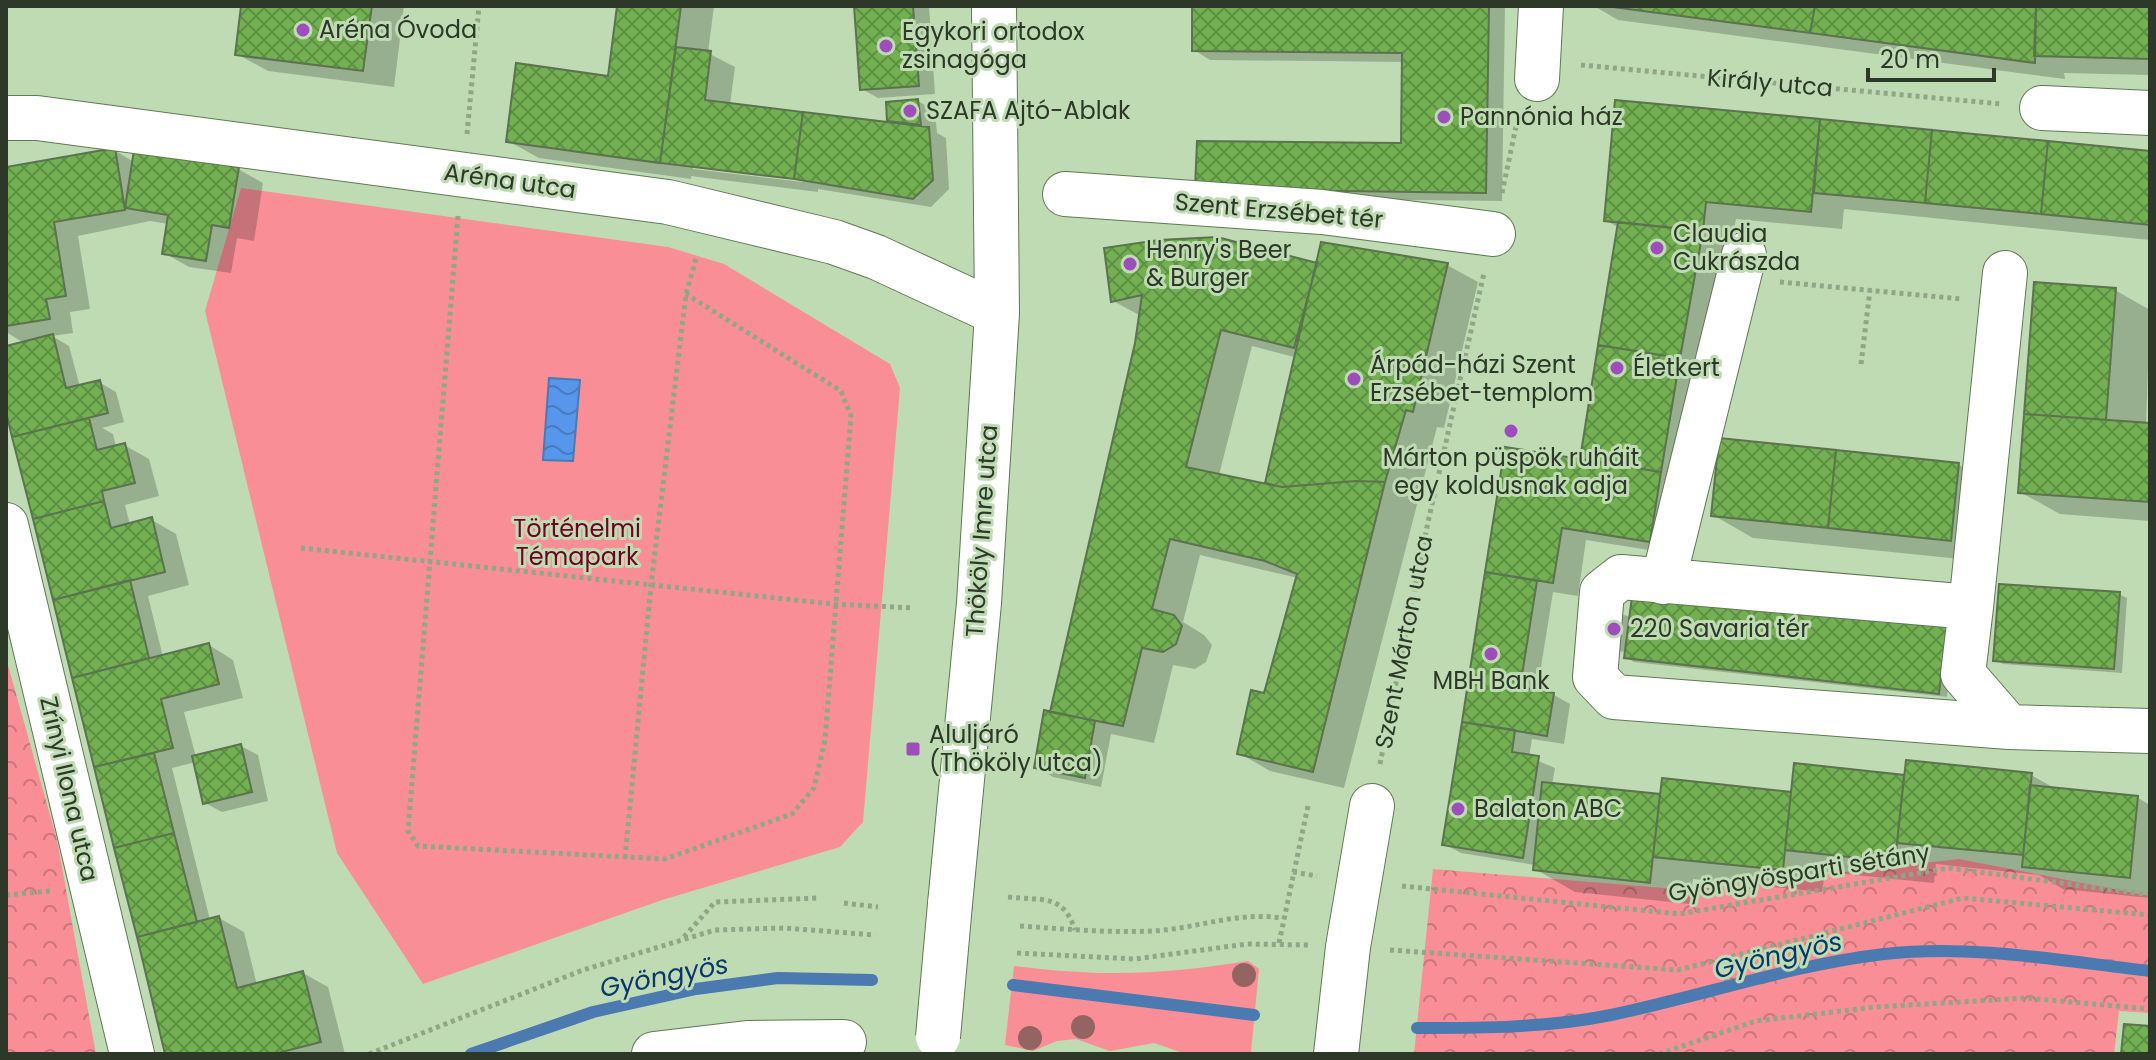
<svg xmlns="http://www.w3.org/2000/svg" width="2156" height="1060" viewBox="0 0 2156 1060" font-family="Poppins,sans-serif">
	<defs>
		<pattern id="park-crowns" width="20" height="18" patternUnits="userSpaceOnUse" patternTransform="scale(2)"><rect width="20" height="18" fill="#f98e96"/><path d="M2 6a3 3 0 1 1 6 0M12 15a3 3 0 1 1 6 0" fill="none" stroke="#ca757a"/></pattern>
		<pattern id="water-waves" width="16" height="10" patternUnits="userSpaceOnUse" patternTransform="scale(2)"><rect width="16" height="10" fill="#5696eb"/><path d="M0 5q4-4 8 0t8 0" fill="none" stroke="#487bbe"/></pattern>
		<pattern id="building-cross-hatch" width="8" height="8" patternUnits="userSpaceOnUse" patternTransform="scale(2)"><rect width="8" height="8" fill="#72b051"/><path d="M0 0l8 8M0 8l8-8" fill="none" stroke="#5e9043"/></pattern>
	</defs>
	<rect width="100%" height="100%" fill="#bfdbb3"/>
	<path fill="#f98e96" d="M241 188 668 247 724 264 890 364 900 388 863 822 840 847 662 900 423 984 337 853 205 311Z
		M1248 961 1259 969 1251 1052 1186 1054 1154 1043 1110 1051 1076 1039 1057 1041 1033 1051 1005 1045 1014 966C1102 977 1161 975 1248 961Z"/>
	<path fill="url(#park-crowns)" d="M6 658 57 840 96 1054H6Z
		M1959 859 2150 896V1013L2119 1011 2114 1054H1414L1433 869 1688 890Z"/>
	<path fill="url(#water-waves)" stroke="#4a7ab0" stroke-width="2" d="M549 378 580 380 573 461 543 460Z"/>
	<path fill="#0003" fill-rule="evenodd" d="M243 6H404L394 87 268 71 237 54Z
		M619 6H714L708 53 735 67 730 105 890 124 888 104 918 101 935 111 937 133 946 138 949 189 931 207 818 189V192L691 176V179L539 158 508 141 610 78ZM693 165 804 179 803 182 693 169Z
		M856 6H929L935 94 878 98 862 89Z
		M1194 6H1505L1502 201 1214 198 1403 145 1404 62 1210 60 1194 50Z
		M1594 6H2150V75L2064 73 2065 79 1618 20Z
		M1617 102 2150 153V240L1844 209 1842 229 1736 219 1674 554 1586 540 1578 596 1553 592 1537 692 1554 695 1570 704 1564 744 1532 739 1529 757 1555 768 1552 785 1662 796 1793 794 1796 766 1906 777 2031 775 2056 789 2138 798 2150 805V898L2063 889 2039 875 1936 864 1934 883 1825 872 1822 892 1693 879 1690 904 1575 892 1535 869V865L1461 853 1444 844 1507 450 1582 462 1619 228 1606 220Z
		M114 150 134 162 238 169 263 183 254 241 237 238 231 273 189 267 164 253 169 224 150 221 78 236 90 309 70 312 73 333 52 336 69 346 80 387 99 382 116 392 124 422 102 428 113 434 116 447 124 445 149 459 159 496 125 505 130 525 152 520 176 534 189 585 148 596 163 657 209 645 233 660 243 698 184 712 196 757 241 746 258 755 268 801 222 812 205 803 196 762 172 768 210 920 219 918 244 932 257 985 303 973 328 987 345 1054H168L6 404V348L24 343 6 332V169Z
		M1106 249 1318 266 1447 265 1478 282 1444 428 1437 427 1344 788 1270 771 1239 753 1266 696 1298 578 1200 555 1183 622 1204 635 1212 645 1206 662 1195 669 1173 665 1154 743 1111 734 1101 787 1053 777 1036 767 1137 344 1141 316 1113 301ZM1252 346 1294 357 1266 485 1219 475Z
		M2115 290 2150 310 2146 425H2150V521L2060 514 2020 492Z
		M1959 465 1998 487 1990 562 1753 538 1713 515Z
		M2119 594 2127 598 2122 673 2003 664 1995 659Z
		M1610 611 1631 617 1955 631 1947 697 1634 662 1626 657 1627 652 1614 651Z"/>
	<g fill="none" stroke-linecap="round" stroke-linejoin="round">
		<path stroke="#4a7ab0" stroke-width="12" d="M1013 985 1254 1015
			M1417 1028C1483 1028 1546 1028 1611 1015 1702 996 1791 965 1884 954 1972 944 2062 961 2150 971
			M471 1054 593 1012 696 989 778 978 872 980"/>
	</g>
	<path fill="url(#building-cross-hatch)" stroke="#5b734f" stroke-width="2" d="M241 6H372L363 71 235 55Z
		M617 6H681L660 163 506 142 516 63 608 76Z
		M854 6H913L919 86 860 90Z
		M1192 6H1489L1486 193 1195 189 1197 141 1401 143 1402 53 1192 51Z
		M1605 6H1815L1810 33Z
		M1815 6H2036L2035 63 1810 33Z
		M2036 6H2150V59L2034 56Z
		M676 47 711 51 705 100 803 112 794 179 660 163Z
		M918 99 921 125 887 121 886 102Z
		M1615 100 1820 119 1811 212 1706 202 1703 231 1604 221Z
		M803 112 929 127 933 180 913 199 794 179Z
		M1820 119 1932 130 1925 203 1814 193Z
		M1932 130 2048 141 2041 214 1925 203Z
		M2048 141 2150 151V225L2041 214Z
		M115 148 125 210 54 222 66 296 46 299 50 319 6 326V167Z
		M134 150 239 167 229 228 212 225 206 261 162 254 168 215 125 208Z
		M1618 222 1703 231 1680 358 1598 345Z
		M1217 237 1317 263 1294 348 1221 330 1186 467 1282 487 1356 481 1385 482 1313 772 1237 754 1251 690 1264 693 1297 574 1265 561 1170 539 1152 609 1174 615 1182 626 1176 644 1163 652 1142 648 1123 726 1050 712 1135 343 1142 295 1111 302 1104 248 1159 240Z
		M1321 242 1448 263 1413 412 1406 410 1385 482 1356 481 1282 487 1265 483Z
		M2034 282 2116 288 2106 420 2024 414Z
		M53 334 66 388 100 380 108 413 12 437 6 412V346Z
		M1598 345 1680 358 1661 472 1580 459Z
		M2024 414 2150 423V502L2018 493Z
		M89 418 97 450 125 443 135 483 102 491 104 501 33 519 12 437Z
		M1719 438 1836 450 1828 528 1711 516Z
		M1505 447 1661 472 1650 542 1562 528 1553 583 1485 572Z
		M1836 450 1959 463 1951 541 1828 528Z
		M104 501 111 528 152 517 165 572 53 600 33 519Z
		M1485 572 1537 581 1520 687 1554 693 1547 736 1462 722Z
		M130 580 149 658 72 678 53 600Z
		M1999 584 2120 592 2114 669 1993 661Z
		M1633 589 1947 625 1939 694 1624 658Z
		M209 643 219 684 161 699 173 748 94 767 72 678Z
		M1044 710 1095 721 1085 778 1034 768Z
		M1462 722 1515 730 1512 752 1539 756 1523 858 1442 845Z
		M241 744 252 792 203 804 192 756Z
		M154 753 174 833 114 848 94 767Z
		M1906 760 2032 773 2023 855 1897 843Z
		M1794 763 1904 775 1895 862 1785 850Z
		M1662 778 1791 792 1783 870 1653 857Z
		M1542 782 1660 794 1650 883 1533 870Z
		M2030 785 2138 796 2130 878 2022 867Z
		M174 833 197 922 137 937 114 848Z
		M219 916 237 988 303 971 321 1042 274 1054H165L137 937Z
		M2124 1024 2150 1026V1054H2121Z"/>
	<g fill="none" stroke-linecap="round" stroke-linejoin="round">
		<defs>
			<path id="minor" d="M1537 79 1541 6
				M2042 108 2150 113
				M6 118H37L668 202 834 242 876 257 997 313
				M1065 194 1322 212 1493 234
				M6 525 132 1054
				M1663 582 1744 255
				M1971 607 2005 273
				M2009 727 1963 674 1971 607 1621 577 1602 592 1595 677 1614 697 2009 727 2150 731
				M950 904 979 603 997 313 994 6
				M654 1054 747 1043 844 1042
				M1336 1054 1348 947 1372 806"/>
		</defs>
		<use href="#minor" stroke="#607955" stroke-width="46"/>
		<path stroke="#90a686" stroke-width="5" stroke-dasharray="4 4" stroke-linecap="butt" d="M1581 65 2001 104
			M467 134 479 6
			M1502 193 1518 117
			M458 216 408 831 418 846 665 859 792 814 814 788 825 740 851 416 841 391 686 294
			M1780 282 1962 299
			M1861 364 1870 290
			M301 548 833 604 914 608
			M1380 764 1428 522 1484 273
			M625 858 651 585 686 294 697 255
			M1293 872 1317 876
			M1402 886 1679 914 1949 868 2150 895
			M6 895 50 891
			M1008 897C1042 901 1063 893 1075 930
			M844 903 878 907
			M1020 926C1064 929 1108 933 1152 931 1196 929 1237 911 1281 918
			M684 937 715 902 819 898
			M1279 943 1308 806
			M1390 950 1678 970 1963 898 2150 915
			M1017 953 1135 959 1247 944 1308 945
			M369 1054 583 970 715 930 784 928 875 935
			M1659 1054 1756 1021 1876 1007 2026 998 2150 1009"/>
		<use href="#minor" stroke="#fff" stroke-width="44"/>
		<defs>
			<path id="minor-bridge" d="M938 1037 950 904"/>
		</defs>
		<use href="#minor-bridge" stroke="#607955" stroke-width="46" stroke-linecap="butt"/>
		<use href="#minor-bridge" stroke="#fff" stroke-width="44"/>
	</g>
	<g fill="#946463">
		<circle cx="1244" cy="975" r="12"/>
		<circle cx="1083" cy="1027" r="12"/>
		<circle cx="1030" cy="1038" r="12"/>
	</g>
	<g fill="#9e4dbc" stroke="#bfdbb3" stroke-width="3">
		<circle cx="303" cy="30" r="8"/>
		<circle cx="886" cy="46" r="8"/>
		<circle cx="910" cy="111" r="8"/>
		<circle cx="1444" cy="117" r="8"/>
		<circle cx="1657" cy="248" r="8"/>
		<circle cx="1130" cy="264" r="8"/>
		<circle cx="1617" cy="368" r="8"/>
		<circle cx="1354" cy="379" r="8"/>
		<circle cx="1511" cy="431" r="8"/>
		<circle cx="1614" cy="629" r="8"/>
		<circle cx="1491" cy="654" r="8"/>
		<rect x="905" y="741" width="16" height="16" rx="4"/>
		<circle cx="1458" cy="809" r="8"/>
	</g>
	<g text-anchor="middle" stroke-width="6" stroke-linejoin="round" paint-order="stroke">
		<g font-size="24" fill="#2d3828" stroke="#bfdbb3" text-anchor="start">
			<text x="319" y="38">Aréna Óvoda</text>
			<text x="902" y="40">Egykori ortodox<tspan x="902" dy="28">zsinagóga</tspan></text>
			<text x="926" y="119">SZAFA Ajtó-Ablak</text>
			<text x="1460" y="125">Pannónia ház</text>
			<text x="1673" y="242">Claudia<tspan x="1673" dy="28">Cukrászda</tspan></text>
			<text x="1146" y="258">Henry's Beer<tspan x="1146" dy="28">&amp; Burger</tspan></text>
			<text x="1370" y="373">Árpád-házi Szent<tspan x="1370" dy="28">Erzsébet-templom</tspan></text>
			<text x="1633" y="376">Életkert</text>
			<text x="1511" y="466" text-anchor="middle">Márton püspök ruháit<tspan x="1511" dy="28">egy koldusnak adja</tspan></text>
			<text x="1630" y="637">220 Savaria tér</text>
			<text x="1491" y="689" text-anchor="middle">MBH Bank</text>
			<text x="929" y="743">Aluljáró<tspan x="929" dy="28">(Thököly utca)</tspan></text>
			<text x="1474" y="817">Balaton ABC</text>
		</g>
		<g font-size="24" fill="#2d3828" stroke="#bfdbb3">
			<text transform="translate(1770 83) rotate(5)" y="8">Király utca</text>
			<text transform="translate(510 181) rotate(8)" y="8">Aréna utca</text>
			<text transform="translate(1279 211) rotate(5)" y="8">Szent Erzsébet tér</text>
			<text transform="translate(982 531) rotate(-86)" y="8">Thököly Imre utca</text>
			<text transform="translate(1404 642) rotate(-79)" y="8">Szent Márton utca</text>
			<text transform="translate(69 789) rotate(77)" y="8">Zrínyi Ilona utca</text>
			<text transform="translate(1799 873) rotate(-9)" y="8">Gyöngyösparti sétány</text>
		</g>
		<g font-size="24" fill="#710221" stroke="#bfdbb3">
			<text x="577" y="537">Történelmi<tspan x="577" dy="28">Témapark</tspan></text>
		</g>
		<g font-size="26" font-style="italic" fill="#09366b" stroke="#bfdbb3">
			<text transform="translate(1778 955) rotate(-13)" y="9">Gyöngyös</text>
			<text transform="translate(664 976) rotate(-11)" y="9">Gyöngyös</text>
		</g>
	</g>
	<rect width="2156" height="1060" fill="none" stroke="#2d3828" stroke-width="16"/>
	<path d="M1868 68v12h126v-12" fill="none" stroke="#2d3828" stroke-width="4"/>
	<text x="1880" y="68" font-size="24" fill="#2d3828" stroke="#bfdbb3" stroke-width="6" paint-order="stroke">20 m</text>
</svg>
